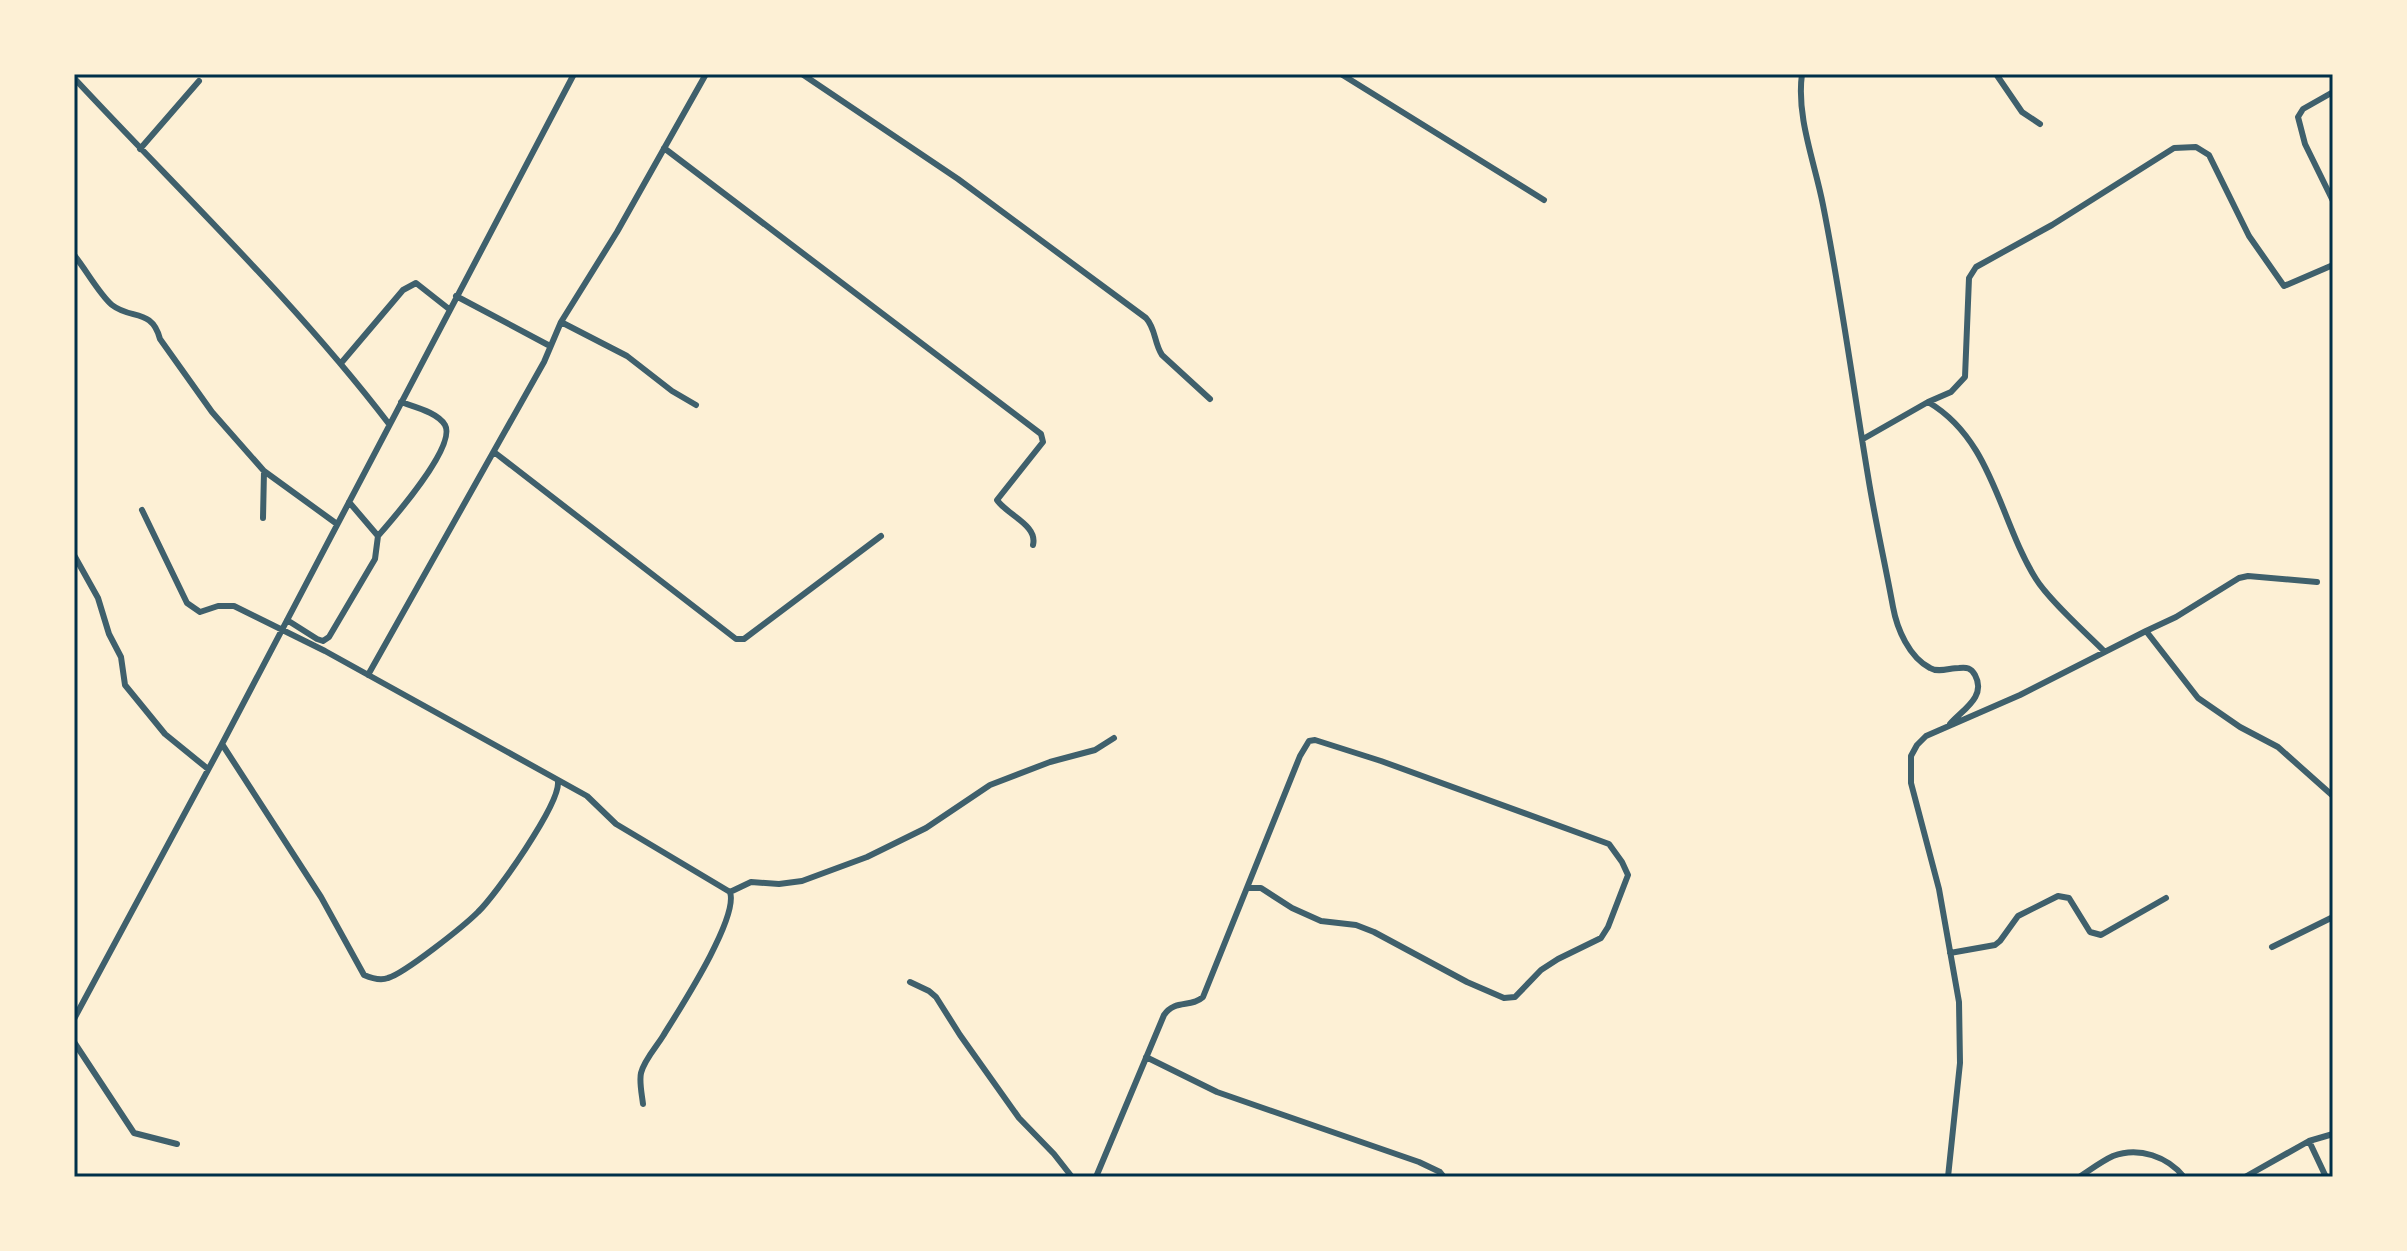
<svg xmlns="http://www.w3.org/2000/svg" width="2407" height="1251" viewBox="0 0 2407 1251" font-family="Roboto,sans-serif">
	<rect width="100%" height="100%" fill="#fdf0d5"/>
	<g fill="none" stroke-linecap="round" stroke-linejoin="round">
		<path stroke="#3f606c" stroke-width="6" d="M802 74 958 179 1146 318C1156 329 1154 343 1162 355L1210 399
			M1341 74 1544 200
			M1802 74C1796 117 1815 163 1823 205 1841 295 1853 386 1868 476 1875 520 1885 563 1893 607 1897 629 1909 657 1930 668 1938 673 1950 668 1959 668 1967 667 1971 668 1975 675 1987 697 1962 710 1950 724
			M1996 74 2022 112 2040 124
			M2332 74 2333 75
			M74 78C180 192 294 300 389 424
			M2333 92 2303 109 2298 117 2305 144 2333 201
			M664 148 1041 434 1043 442 997 500C1007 515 1038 525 1033 545
			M140 149 199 81
			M74 255C85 268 99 294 112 305 131 320 152 308 160 339L212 412 264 471 337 524
			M456 296 550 346
			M561 322 627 356 672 391 696 405
			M342 362 403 290 416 283 449 309
			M1928 402 1951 392 1965 377 1969 278 1976 267 2052 225 2174 148 2196 147 2209 155 2249 236 2284 286 2333 265
			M1863 439 1928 402C1993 440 1999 520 2036 579 2049 600 2085 632 2104 651
			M494 452 736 639H744L881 536
			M142 510 187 603 200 612 218 606H234L325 651 587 796 616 824 730 892C739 918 679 1010 663 1036 657 1046 644 1060 641 1073 639 1082 642 1095 643 1104
			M263 518 264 471
			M378 536C392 520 457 446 445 425 437 412 414 407 401 402
			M74 555 98 598 109 634 121 657 125 685 165 734 208 769
			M287 620 317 639 323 641 329 637 375 559 378 536 349 502
			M2146 631 2176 617 2239 578 2248 576 2317 582
			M368 675 544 362 561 322 617 232 706 74
			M222 744 321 897 364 975C371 978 380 981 388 978 405 973 464 926 478 912 496 895 560 804 558 782
			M730 892 751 882 779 884 802 881 867 857 926 828 990 785 1050 762 1095 750 1114 738
			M2272 947 2333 917
			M1950 953 1995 945 2000 941 2018 916 2058 896 2069 898 2090 932 2101 935 2166 898
			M910 982 929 991 936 997 960 1035 1019 1118 1054 1154 1072 1177
			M74 1019 222 744 574 74
			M74 1042 134 1133 177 1144
			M1146 1057 1217 1092 1419 1162 1440 1172 1444 1177
			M1096 1177 1164 1015C1175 999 1191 1008 1203 997L1300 756 1309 741 1315 740 1381 761 1609 844 1622 862 1628 875 1608 927 1601 938 1558 959 1541 970 1515 997 1504 998 1467 982 1374 932 1356 925 1321 921 1292 908 1261 888H1247
			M1948 1177 1960 1063 1959 1002 1939 889 1911 783V756L1917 745 1926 736 2020 695 2146 631 2198 698 2240 727 2278 747 2333 796
			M2079 1177C2090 1170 2102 1161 2113 1156 2139 1146 2168 1157 2184 1177
			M2245 1177 2309 1141
			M2326 1177 2309 1141 2333 1134"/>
	</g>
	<rect width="2407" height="1251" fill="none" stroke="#fdf0d5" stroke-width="152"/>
	<rect x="76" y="76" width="2255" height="1099" fill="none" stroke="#003049" stroke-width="3"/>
</svg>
